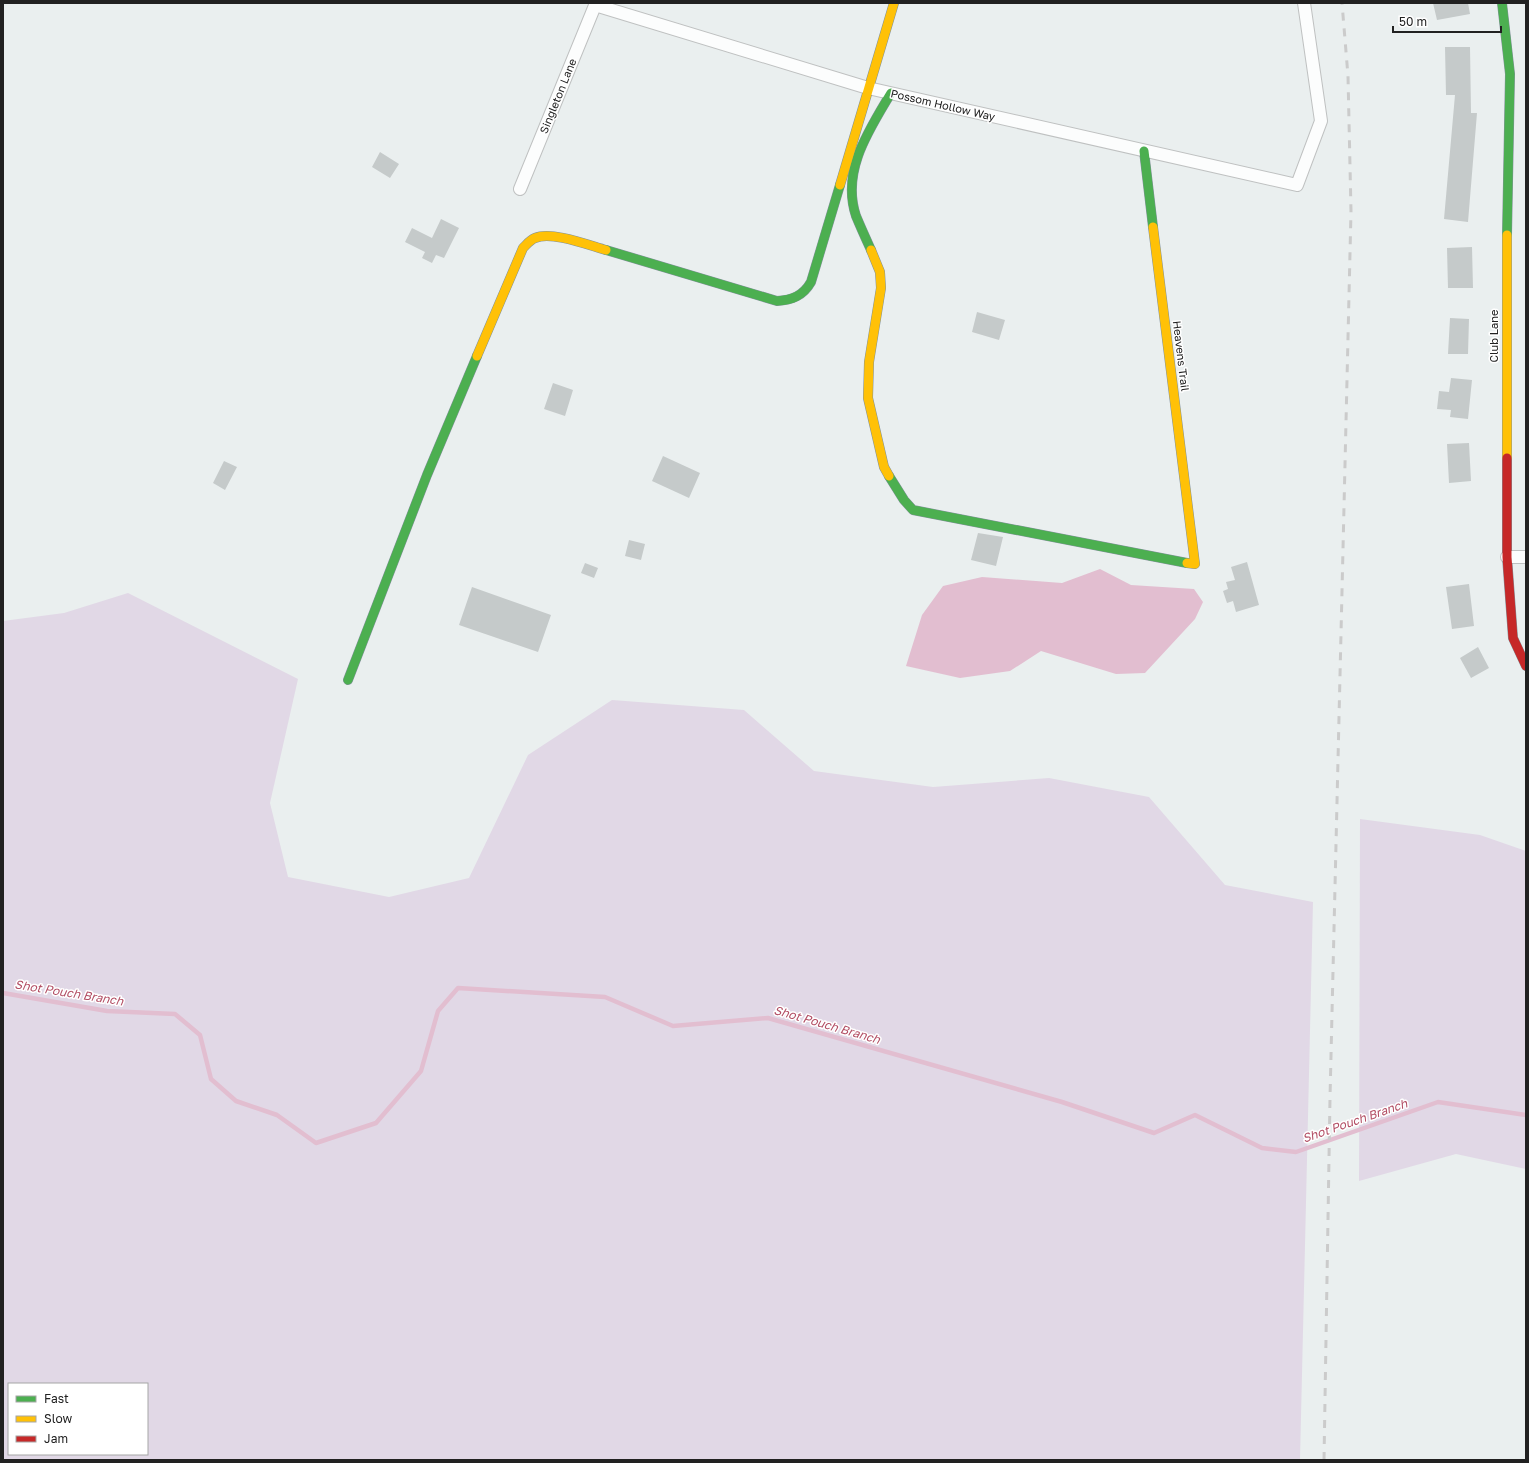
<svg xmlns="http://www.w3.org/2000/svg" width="1529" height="1463" viewBox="0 0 1529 1463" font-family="'Golos Text',sans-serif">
	<rect width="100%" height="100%" fill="#eaefef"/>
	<path fill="#e1d8e6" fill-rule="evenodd" d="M128 593 298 679 270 803 288 877 389 897 469 878 528 755 612 700 744 710 814 771 933 787 1049 778 1149 797 1225 885 1313 902 1300 1460H3V621L64 613ZM9 1384H147V1454H9Z
		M1360 819 1480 835 1526 851V1169L1456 1154 1359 1181Z"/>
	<path fill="#e2bed0" d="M1100 569 1131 585 1194 589 1203 602 1195 619 1145 673 1116 674 1041 651 1010 671 960 678 906 666 922 615 943 586 982 577 1062 583Z"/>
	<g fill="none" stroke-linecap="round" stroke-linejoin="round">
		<path stroke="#e2bed0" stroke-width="4.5" d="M3 993 107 1011 175 1014 200 1035 211 1079 236 1101 277 1115 316 1143 376 1123 421 1071 438 1011 458 988 605 997 673 1026 768 1018 1062 1102 1154 1133 1195 1115 1262 1148 1296 1152 1438 1102 1526 1115"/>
	</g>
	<path fill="#c5caca" d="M1433 3H1468L1470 14 1437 20Z
		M1445 47H1470L1471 113H1477L1468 222 1444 219 1455 95H1446Z
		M380 152 399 164 390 178 372 167Z
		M441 219 459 228 444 258 436 255 432 263 422 258 425 252 405 242 412 228 432 238Z
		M1472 247 1473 288H1448L1447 248Z
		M977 312 1005 320 999 340 972 332Z
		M1450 318 1469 319 1468 354H1448Z
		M1451 378 1472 380 1468 419 1450 417 1451 410 1437 409 1439 391 1449 392Z
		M553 383 573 390 565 416 544 409Z
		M1469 443 1471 481 1449 483 1447 444Z
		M663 456 700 473 689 498 652 481Z
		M224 461 237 467 225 490 213 483Z
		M978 533 1003 537 996 566 971 560Z
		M629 540 645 544 641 560 625 556Z
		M1247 562 1259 605 1236 612 1233 601 1227 603 1223 591 1228 589 1226 582 1235 580 1231 567Z
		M585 563 598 568 594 578 581 573Z
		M1469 584 1474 626 1452 629 1446 587Z
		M472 587 551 615 538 652 459 625Z
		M1478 647 1489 668 1471 678 1460 658Z"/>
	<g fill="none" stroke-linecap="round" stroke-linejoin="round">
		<defs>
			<path id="street" d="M595 5 868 88 1297 185 1321 121 1304 3
				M520 189 596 3
				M1507 557H1526"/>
			<path id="fast" d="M1502 3 1510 74 1507 235
				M1144 151 1153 227
				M606 250 777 301C792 300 803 296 811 282L840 185
				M871 250C866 239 861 228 856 216 841 171 869 130 891 93
				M889 476 904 500 913 510 1187 563
				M348 680 427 475 477 356"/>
			<path id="slow" d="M840 185 894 3
				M1153 227 1195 564 1187 563
				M1507 235V458
				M871 250 880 272 881 288 869 362 868 398 884 467 889 476
				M477 356 523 248C527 244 530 240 535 238 552 231 588 245 606 250"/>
			<path id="jam" d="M1507 458V557L1513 638 1526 666"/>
		</defs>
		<use href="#street" stroke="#bfc1c1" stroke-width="14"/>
		<use href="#fast" stroke="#82929a" stroke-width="10"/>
		<use href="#slow" stroke="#82929a" stroke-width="10"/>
		<use href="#jam" stroke="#82929a" stroke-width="10"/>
		<use href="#street" stroke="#fcfdfd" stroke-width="12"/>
		<use href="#fast" stroke="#4caf50" stroke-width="9"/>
		<use href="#slow" stroke="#ffc107" stroke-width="9"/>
		<use href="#jam" stroke="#c62828" stroke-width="9"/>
		<path stroke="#cbcbcb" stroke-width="3" stroke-dasharray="8 8" stroke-linecap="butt" d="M1324 1460 1330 1098 1351 211 1348 76 1342 3"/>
	</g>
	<g text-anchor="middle" stroke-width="3" stroke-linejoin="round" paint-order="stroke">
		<g font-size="11" fill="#212121" stroke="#fff">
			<text transform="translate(558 96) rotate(-68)" y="4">Singleton Lane</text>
			<text transform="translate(943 105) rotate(13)" y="4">Possom Hollow Way</text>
			<text transform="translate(1494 336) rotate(-90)" y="4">Club Lane</text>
			<text transform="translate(1181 356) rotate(83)" y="4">Heavens Trail</text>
		</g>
		<g font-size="12" font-style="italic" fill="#b24d63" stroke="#fff">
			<text transform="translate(69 993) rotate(9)" y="4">Shot Pouch Branch</text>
			<text transform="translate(827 1025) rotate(16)" y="4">Shot Pouch Branch</text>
			<text transform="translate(1355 1121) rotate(-19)" y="4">Shot Pouch Branch</text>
		</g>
	</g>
	<rect width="1529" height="1463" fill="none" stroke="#212121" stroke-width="8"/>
	<rect x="8" y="1383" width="140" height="72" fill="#ffffff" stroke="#a6a6a6"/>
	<rect x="16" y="1396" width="20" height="6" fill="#4caf50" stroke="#a6a6a6"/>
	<text x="44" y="1403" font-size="12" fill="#212121">Fast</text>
	<rect x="16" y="1416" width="20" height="6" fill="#ffc107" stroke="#a6a6a6"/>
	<text x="44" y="1423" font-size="12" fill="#212121">Slow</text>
	<rect x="16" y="1436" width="20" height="6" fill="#c62828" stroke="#a6a6a6"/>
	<text x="44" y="1443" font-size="12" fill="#212121">Jam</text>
	<path d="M1393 26v6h108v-6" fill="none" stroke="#212121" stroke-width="2"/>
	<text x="1399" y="26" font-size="12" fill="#212121" stroke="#ffffff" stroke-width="3" paint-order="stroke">50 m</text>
</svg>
